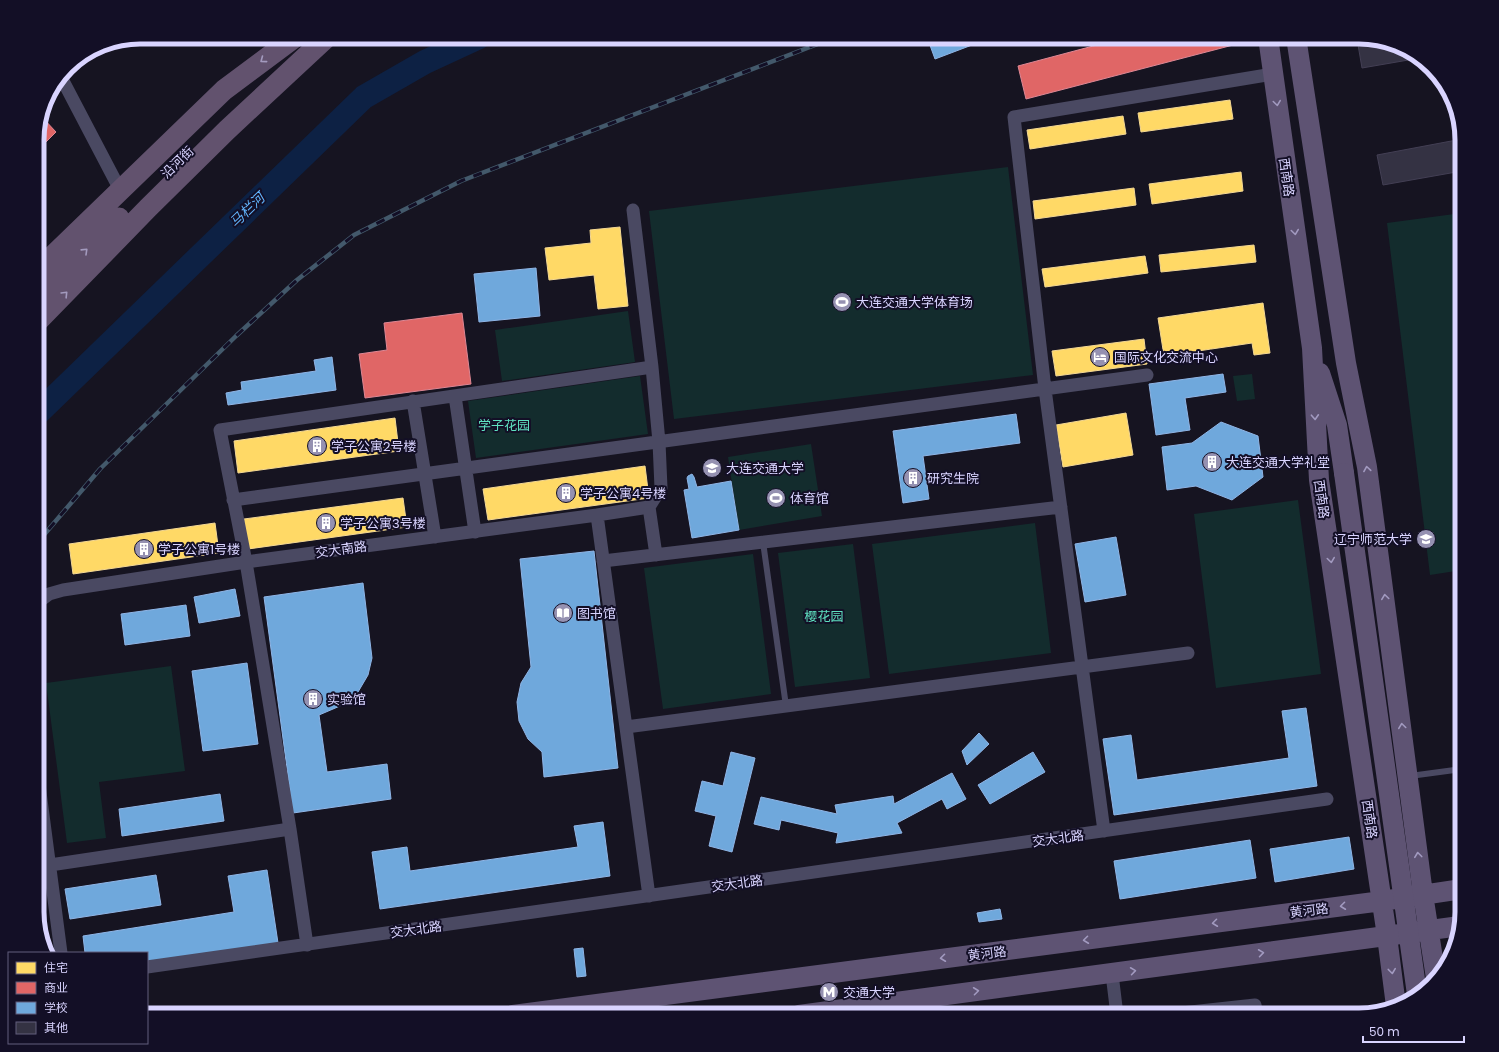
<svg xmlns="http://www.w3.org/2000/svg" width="1499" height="1052" viewBox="0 0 1499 1052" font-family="Poppins,'Noto Sans SC',sans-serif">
	<rect width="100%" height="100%" fill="#161421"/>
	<path fill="#132c2d" d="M1008 167 1033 375 674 419 649 211Z
		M1462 213V570L1430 575 1387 223Z
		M628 311 635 362 502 381 495 330Z
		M1252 374 1255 399 1237 401 1233 376Z
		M640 376 648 434 476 458 468 401Z
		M811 444 822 516 739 530 728 457Z
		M1298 500 1321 674 1216 688 1194 514Z
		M1035 523 1051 653 889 674 872 544Z
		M853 544 870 678 795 687 778 553Z
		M753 554 771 694 663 709 644 568Z
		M171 666 185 771 99 782 106 838 67 843 46 683Z"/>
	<path fill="#ffd966" stroke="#f4d894" d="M1230 100 1233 119 1141 132 1138 113Z
		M1123 116 1126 134 1030 149 1027 130Z
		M1241 172 1243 191 1152 204 1149 184Z
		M1134 188 1136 205 1035 219 1033 201Z
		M620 227 628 306 598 309 594 275 549 280 545 248 591 243 590 230Z
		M1254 245 1256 262 1161 272 1159 255Z
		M1145 256 1148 273 1045 287 1042 269Z
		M1263 303 1270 353 1254 355 1252 343 1164 356 1158 318Z
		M1144 339 1147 364 1056 376 1052 351Z
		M1126 413 1133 455 1063 467 1056 425Z
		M395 418 399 451 238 473 234 441Z
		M645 466 649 498 488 520 483 489Z
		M403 498 407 527 248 549 244 519Z
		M215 523 219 553 73 574 69 544Z"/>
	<path fill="#e06666" stroke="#de8794" d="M1127 37H1235L1237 44 1026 99 1018 66Z
		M42 117 56 132 37 151V133Z
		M462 313 471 384 365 398 359 354 387 350 384 323Z"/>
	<path fill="#6fa8dc" stroke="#8fb5e6" d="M927 37H969L972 45 935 59Z
		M536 268 540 316 479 322 474 274Z
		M332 357 336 390 228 405 226 393 242 390 241 382 316 371 314 360Z
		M1223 374 1226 392 1185 398 1190 430 1156 435 1149 384Z
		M1016 414 1020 443 923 456 929 499 903 503 893 431Z
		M1221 422 1258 436 1263 477 1232 500 1196 486 1167 490 1162 447 1192 443Z
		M692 474 694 477 697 487 731 481 739 530 692 538 684 490 689 489 687 478 688 476Z
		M1116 537 1126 595 1085 602 1075 544Z
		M594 551 618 768 544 777 542 752 528 739 519 721 517 702 521 683 531 667 520 559Z
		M363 583 372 658 368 675 358 692 340 706 319 715 327 772 387 764 391 799 293 813 264 597Z
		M235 589 240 616 199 623 194 597Z
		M186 605 190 636 125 645 121 614Z
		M247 663 258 744 203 751 192 671Z
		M1306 708 1317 786 1114 815 1103 739 1131 735 1137 780 1289 758 1282 711Z
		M979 733 989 744 967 765 962 751Z
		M731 752 755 758 732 852 709 846 716 816 695 811 702 781 723 786Z
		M1033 752 1045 772 990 804 978 785Z
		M952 773 966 799 947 809 942 799 897 823 902 833 836 843 838 833 781 820 779 830 754 824 761 797 837 814 835 805 893 796 894 804Z
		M220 794 224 821 122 836 119 809Z
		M603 822 610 876 380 909 372 852 407 847 410 871 578 847 574 826Z
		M1349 837 1354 869 1275 882 1270 849Z
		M1250 840 1256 878 1120 899 1114 861Z
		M267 870 278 943 147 964V953H85L83 936 234 912 228 876Z
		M156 875 161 905 70 919 65 889Z
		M1000 909 1002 919 979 922 977 913Z
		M583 948 586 976 577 977 574 949Z"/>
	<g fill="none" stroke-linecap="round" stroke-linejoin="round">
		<path stroke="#0d2144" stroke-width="24" d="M37 414 364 97 425 62 479 37"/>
	</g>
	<path fill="#343243" stroke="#433f54" d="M1364 38 1392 42 1420 58 1362 68 1357 39Z
		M1462 139V171L1383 185 1377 155Z"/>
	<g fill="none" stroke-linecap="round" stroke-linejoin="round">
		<path stroke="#4a4962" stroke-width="6" d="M763 542 786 706
			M1410 776 1462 769"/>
		<path stroke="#4a4962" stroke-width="13" d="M61 77 117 184
			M633 210 652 367 659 442 661 488 649 507 656 555
			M455 396 475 532
			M413 401 435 537
			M233 500 1147 375
			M597 515 649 896
			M603 561 1061 507
			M37 603 49 594 63 590 246 562 597 515 649 507
			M626 727 1188 653
			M37 769 61 953
			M290 829 246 562 220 430 652 367
			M1104 831 1045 389 1014 117 1273 74
			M50 865 290 829 307 945
			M147 967 1327 799
			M1112 974 1117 1015
			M909 1000 912 1015
			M1163 1015 1255 1005 1257 1015"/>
		<path stroke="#5e5373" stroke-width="20" d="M1268 37 1312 348 1319 480 1387 936 1396 1006
			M1296 37 1346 363 1367 467 1423 894 1436 978
			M1320 373 1337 425 1344 473
			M513 1015 1382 901 1462 889
			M799 1015 1460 926"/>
		<path stroke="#62526e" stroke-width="21" d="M37 271 224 90 295 37
			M37 297 119 218
			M37 322 148 208 227 130 327 37"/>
		<defs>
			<path id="rail" d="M37 543 100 469 236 336 297 280 354 235 461 181 836 37"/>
		</defs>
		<use href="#rail" stroke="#43596b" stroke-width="4.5"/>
		<use href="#rail" stroke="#130f26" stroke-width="3" stroke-dasharray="9" stroke-linecap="butt"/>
		<path stroke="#5e5373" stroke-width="20" d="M1344 473 1417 994"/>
	</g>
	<defs><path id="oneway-chevron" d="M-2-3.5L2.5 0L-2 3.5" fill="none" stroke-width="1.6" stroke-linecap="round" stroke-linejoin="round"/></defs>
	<g stroke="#a39abe">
		<use href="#oneway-chevron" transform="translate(263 60) rotate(143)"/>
		<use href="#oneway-chevron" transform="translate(85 251) rotate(-44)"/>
		<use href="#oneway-chevron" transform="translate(65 294) rotate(-46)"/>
	</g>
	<g stroke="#a29ac0">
		<use href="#oneway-chevron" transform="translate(1277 103) rotate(82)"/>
		<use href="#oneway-chevron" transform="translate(1295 232) rotate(82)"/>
		<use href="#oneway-chevron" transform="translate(1315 417) rotate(87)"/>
		<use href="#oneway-chevron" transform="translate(1367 469) rotate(-99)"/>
		<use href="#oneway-chevron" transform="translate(1331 560) rotate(82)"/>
		<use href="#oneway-chevron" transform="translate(1385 597) rotate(-98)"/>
		<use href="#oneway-chevron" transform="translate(1402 726) rotate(-98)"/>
		<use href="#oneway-chevron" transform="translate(1418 855) rotate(-97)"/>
		<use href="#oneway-chevron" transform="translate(1343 906) rotate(173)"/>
		<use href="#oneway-chevron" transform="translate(1215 923) rotate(173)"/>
		<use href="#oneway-chevron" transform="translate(1086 940) rotate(173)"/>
		<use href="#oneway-chevron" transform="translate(1261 953) rotate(-8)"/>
		<use href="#oneway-chevron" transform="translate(943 958) rotate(173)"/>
		<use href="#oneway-chevron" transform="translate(1133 971) rotate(-8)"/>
		<use href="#oneway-chevron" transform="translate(1392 971) rotate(83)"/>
		<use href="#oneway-chevron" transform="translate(976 991) rotate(-7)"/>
	</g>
	<defs>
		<symbol id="stadium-disc" viewBox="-11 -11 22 22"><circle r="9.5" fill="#9591b1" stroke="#130f26"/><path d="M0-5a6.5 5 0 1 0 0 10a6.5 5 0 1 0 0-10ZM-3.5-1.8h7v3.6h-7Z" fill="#fff"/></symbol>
		<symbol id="hotel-disc" viewBox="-11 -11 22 22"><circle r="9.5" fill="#9591b1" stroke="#130f26"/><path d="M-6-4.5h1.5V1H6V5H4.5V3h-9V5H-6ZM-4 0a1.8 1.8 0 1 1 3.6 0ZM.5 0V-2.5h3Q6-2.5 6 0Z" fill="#fff"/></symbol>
		<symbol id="building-disc" viewBox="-11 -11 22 22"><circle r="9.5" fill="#9591b1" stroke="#130f26"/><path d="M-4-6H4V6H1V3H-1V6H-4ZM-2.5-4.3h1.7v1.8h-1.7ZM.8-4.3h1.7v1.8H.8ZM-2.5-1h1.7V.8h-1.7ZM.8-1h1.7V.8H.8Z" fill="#fff"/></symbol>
		<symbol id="university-disc" viewBox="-11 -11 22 22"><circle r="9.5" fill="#9591b1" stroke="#130f26"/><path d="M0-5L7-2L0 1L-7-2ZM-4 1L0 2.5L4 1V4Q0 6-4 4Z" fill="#fff"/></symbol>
		<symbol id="library-disc" viewBox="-11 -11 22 22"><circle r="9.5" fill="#9591b1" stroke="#130f26"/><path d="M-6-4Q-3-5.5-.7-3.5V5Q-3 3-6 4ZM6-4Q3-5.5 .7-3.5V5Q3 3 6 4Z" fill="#fff"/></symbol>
		<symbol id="metro-disc" viewBox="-11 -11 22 22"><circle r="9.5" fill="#9591b1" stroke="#130f26"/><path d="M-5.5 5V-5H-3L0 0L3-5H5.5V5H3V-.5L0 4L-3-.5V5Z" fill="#fff"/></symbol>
	</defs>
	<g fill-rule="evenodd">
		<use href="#stadium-disc" x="831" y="291" width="22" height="22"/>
		<use href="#hotel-disc" x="1089" y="346" width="22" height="22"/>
		<use href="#building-disc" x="306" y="435" width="22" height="22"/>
		<use href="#building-disc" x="1201" y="451" width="22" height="22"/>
		<use href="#university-disc" x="701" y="457" width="22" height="22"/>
		<use href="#building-disc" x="902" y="467" width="22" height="22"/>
		<use href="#building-disc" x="555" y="482" width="22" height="22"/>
		<use href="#stadium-disc" x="765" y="487" width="22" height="22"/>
		<use href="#building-disc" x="315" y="512" width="22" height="22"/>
		<use href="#university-disc" x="1415" y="528" width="22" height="22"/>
		<use href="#building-disc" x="133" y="538" width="22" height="22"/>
		<use href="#library-disc" x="552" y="602" width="22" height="22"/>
		<use href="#building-disc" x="302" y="688" width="22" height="22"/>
		<use href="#metro-disc" x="818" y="981" width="22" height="22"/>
	</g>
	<g text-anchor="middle" stroke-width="4" stroke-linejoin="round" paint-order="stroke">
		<g font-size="13" fill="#d9d4ff" stroke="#130f26">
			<text transform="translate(177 162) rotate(-44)" y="5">沿河街</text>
			<text transform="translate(1287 177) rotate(82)" y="5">西南路</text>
			<text transform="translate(1322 499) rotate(82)" y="5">西南路</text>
			<text transform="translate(341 549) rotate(-8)" y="5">交大南路</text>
			<text transform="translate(1370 819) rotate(82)" y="5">西南路</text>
			<text transform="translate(1058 838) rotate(-8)" y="5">交大北路</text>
			<text transform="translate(737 883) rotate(-8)" y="5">交大北路</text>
			<text transform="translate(1309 910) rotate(-7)" y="5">黄河路</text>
			<text transform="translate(416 929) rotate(-8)" y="5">交大北路</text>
			<text transform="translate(987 953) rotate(-7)" y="5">黄河路</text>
		</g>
		<g font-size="13" fill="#d9d4ff" stroke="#130f26" text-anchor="start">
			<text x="856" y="307">大连交通大学体育场</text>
			<text x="1114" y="362">国际文化交流中心</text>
			<text x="331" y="451">学子公寓2号楼</text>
			<text x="1226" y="467">大连交通大学礼堂</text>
			<text x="726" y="473">大连交通大学</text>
			<text x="927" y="483">研究生院</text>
			<text x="580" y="498">学子公寓4号楼</text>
			<text x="790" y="503">体育馆</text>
			<text x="340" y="528">学子公寓3号楼</text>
			<text x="1412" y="544" text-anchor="end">辽宁师范大学</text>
			<text x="158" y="554">学子公寓1号楼</text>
			<text x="577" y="618">图书馆</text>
			<text x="327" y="704">实验馆</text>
			<text x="843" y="997">交通大学</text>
		</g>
		<g font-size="13" fill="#5fe0c0" stroke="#130f26">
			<text x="504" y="430">学子花园</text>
			<text x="824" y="621">樱花园</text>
		</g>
		<g font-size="14" font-style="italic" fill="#62b6ff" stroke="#130f26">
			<text transform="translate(247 210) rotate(-44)" y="5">马栏河</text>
		</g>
	</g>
	<path d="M0 0H1499V1052H0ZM140 44H1359A96 96 0 0 1 1455 140V912A96 96 0 0 1 1359 1008H140A96 96 0 0 1 44 912V140A96 96 0 0 1 140 44Z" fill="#130f26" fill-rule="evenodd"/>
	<path fill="none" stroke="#d9d4ff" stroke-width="5" d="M140 44H1359A96 96 0 0 1 1455 140V912A96 96 0 0 1 1359 1008H140A96 96 0 0 1 44 912V140A96 96 0 0 1 140 44Z"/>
	<rect x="8" y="952" width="140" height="92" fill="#130f26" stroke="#625e7d"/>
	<rect x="16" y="962" width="20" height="12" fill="#ffd966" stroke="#625e7d"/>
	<text x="44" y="972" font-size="12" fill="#d9d4ff">住宅</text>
	<rect x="16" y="982" width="20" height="12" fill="#e06666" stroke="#625e7d"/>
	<text x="44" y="992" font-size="12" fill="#d9d4ff">商业</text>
	<rect x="16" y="1002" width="20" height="12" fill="#6fa8dc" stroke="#625e7d"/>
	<text x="44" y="1012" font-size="12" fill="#d9d4ff">学校</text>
	<rect x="16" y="1022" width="20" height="12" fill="#343243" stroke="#625e7d"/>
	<text x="44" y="1032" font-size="12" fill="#d9d4ff">其他</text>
	<path d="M1363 1036v6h101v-6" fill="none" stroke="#d9d4ff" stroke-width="2"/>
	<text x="1369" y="1036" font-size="12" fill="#d9d4ff" stroke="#130f26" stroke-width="3" paint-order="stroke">50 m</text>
</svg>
